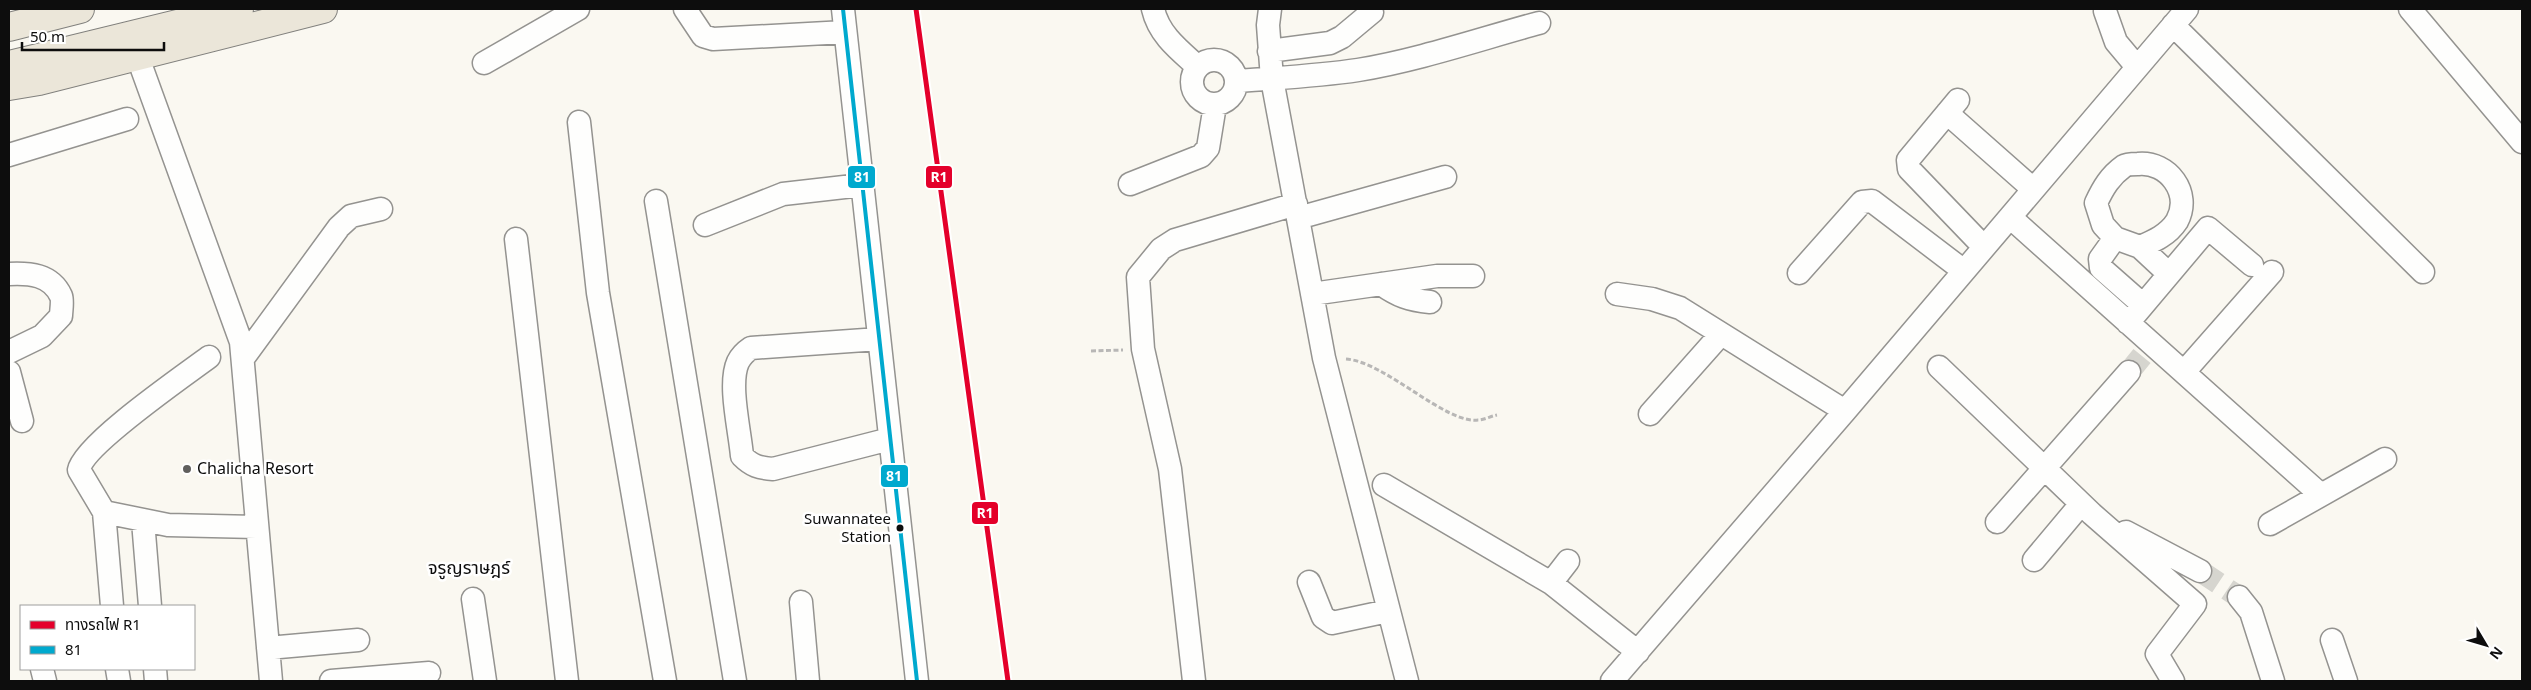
<svg xmlns="http://www.w3.org/2000/svg" width="2531" height="690" font-family="Georgia,'Noto Sans Thai',serif">
  <style>
    .lines { fill: none; stroke-linecap: round; stroke-linejoin: round }
    .minor-tunnel { stroke: #d6d5cf; stroke-width: 22; stroke-dasharray: 22 11; stroke-linecap: butt }
    .minor-casing { stroke: #949390; stroke-width: 25 }
    .major-casing { stroke: #81807d; stroke-width: 30 }
    .path { stroke: #b8b7b6; stroke-width: 3; stroke-dasharray: 5 2.5; stroke-linecap: butt }
    .minor { stroke: #fefefd; stroke-width: 22 }
    .major { stroke: #ebe6d9; stroke-width: 28 }
    .bus-1-casing { stroke: #fff; stroke-width: 8 }
    .bus-1 { stroke: #00a9ce; stroke-width: 4 }
    .rail-1-casing { stroke: #fff; stroke-width: 9 }
    .rail-1 { stroke: #e4002b; stroke-width: 5 }
    .poi-dot { fill: #605f5d; stroke: #fff; stroke-width: 2 }
    .bus-dot { fill: #0d0d0d; stroke: #fff; stroke-width: 2 }
    .labels { text-anchor: middle; dominant-baseline: central; stroke-width: 5; stroke-linejoin: round; paint-order: stroke }
    .bus-label { font-size: 15px; fill: #0d0d0d; stroke: #fff; text-anchor: end }
    .poi-label { font-size: 16px; fill: #0d0d0d; stroke: #fff; text-anchor: start }
    .neighbourhood-label { font-size: 18px; fill: #0d0d0d; stroke: #fff }
    .line-badge { stroke: #fff; stroke-width: 2 }
    .badge-label { font-size: 14px; text-anchor: middle; font-weight: bold; fill: #fff }
  </style>
  <rect width="100%" height="100%" fill="#faf8f1"/>
  <g class="lines">
    <!-- minor-tunnel -->
    <path class="minor-tunnel" d="M2129 372 2142 356
      M2200 571 2239 597"/>
    <!-- minor casing -->
    <g class="minor-casing">
      <path id="minor" d="M685 9 703 36 713 39 845 32
        M843 9 917 681
        M1153 9C1159 35 1179 50 1198 67
        M1270 9 1268 25 1272 79 1324 358 1407 681
        M2410 9 2522 142
        M2105 11 2116 42 2137 67
        M2173 25 2423 272
        M1269 51 1330 43 1342 37 1372 12
        M137 55 241 342 271 681
        M1192 82a22 22 0 1 1 44 0a22 22 0 1 1-44 0Z
        M484 63 578 9
        M1237 81C1277 78 1318 76 1358 70 1419 60 1480 39 1539 23
        M1958 100 1908 160 1909 169 1984 247
        M1947 113 2033 189
        M579 122 598 293 665 681
        M9 155 127 119
        M1130 184 1201 156 1208 148 1215 105
        M656 201 735 681
        M2010 217 2321 495
        M1298 218 1445 177
        M705 225 783 194 862 185
        M2115 238 2100 259 2101 268 2143 305
        M516 239 567 681
        M2140 247C2154 241 2168 235 2177 221 2192 193 2168 161 2138 164 2134 164 2127 164 2124 166 2110 176 2103 188 2096 203L2103 225 2115 238 2140 247 2169 274
        M1799 273 1862 202 1872 201 1964 271
        M9 274C29 273 51 274 61 296 63 301 61 311 61 316L42 336 9 352
        M1381 284C1398 296 1409 300 1430 302
        M1312 294 1437 276H1473
        M1617 294 1652 299 1680 308 1845 411
        M2128 323 2208 228 2252 265
        M879 339 751 348C745 352 741 356 738 362 728 384 740 431 742 456 752 466 759 468 773 469L890 439
        M244 357 339 227 351 216 381 209
        M1939 367 2092 514 2195 604 2157 654 2173 681
        M9 372 22 421
        M2184 372 2272 272
        M1650 414 1721 334
        M1384 485 1551 583 1638 652
        M104 512 168 525 256 527
        M143 521 150 606
        M1997 522 2129 372
        M2270 524 2385 459
        M2126 532 2200 571
        M2034 560 2081 504
        M1309 582 1323 617 1332 623 1388 611
        M1551 583 1568 561
        M2239 597 2251 612 2273 681
        M473 599 485 681
        M801 602 808 681
        M112 606 104 512 79 470C83 445 185 375 209 357
        M2332 640 2346 681
        M268 648 358 640
        M42 669 45 681
        M117 669 119 681
        M155 669 156 681
        M331 681 429 673
        M1194 681 1170 469 1143 349 1138 277 1161 249 1175 240 1296 204
        M1612 681 1845 411 2187 9"/>
    </g>
    <!-- major casing -->
    <g class="major-casing">
      <path id="major" d="M9 27 80 9
        M9 65 239 9
        M9 86 39 81 323 9"/>
    </g>
    <!-- path -->
    <path class="path" d="M1091 351 1123 350
      M1346 359C1386 362 1445 424 1478 420 1484 420 1491 416 1497 415"/>
    <!-- minor -->
    <use href="#minor" class="minor"/>
    <!-- major -->
    <use href="#major" class="major"/>
    <!-- bus-1 casing -->
    <g class="bus-1-casing">
      <path id="bus-1" d="M843 9 917 681"/>
    </g>
    <!-- bus-1 -->
    <use href="#bus-1" class="bus-1"/>
    <!-- rail-1 casing -->
    <g class="rail-1-casing">
      <path id="rail-1" d="M916 9 1008 681"/>
    </g>
    <!-- rail-1 -->
    <use href="#rail-1" class="rail-1"/>
  </g>
  <!-- markers -->
  <circle class="poi-dot" cx="187" cy="469" r="5"/>
  <circle class="bus-dot" cx="900" cy="528" r="4.5"/>
  <g class="labels">
    <!-- bus labels -->
    <g class="bus-label">
      <text x="891" y="519">Suwannatee<tspan x="891" dy="18">Station</tspan></text>
    </g>
    <!-- poi labels -->
    <g class="poi-label">
      <text x="197" y="469">Chalicha Resort</text>
    </g>
    <!-- neighbourhood labels -->
    <g class="neighbourhood-label">
      <text x="469" y="568">จรูญราษฎร์</text>
    </g>
  </g>
  <g class="line-badge">
    <rect x="847" y="165" width="29" height="24" rx="5" fill="#00a9ce"/>
    <rect x="925" y="165" width="28" height="24" rx="5" fill="#e4002b"/>
    <rect x="880" y="464" width="29" height="24" rx="5" fill="#00a9ce"/>
    <rect x="971" y="501" width="28" height="24" rx="5" fill="#e4002b"/>
  </g>
  <g class="badge-label">
    <text x="862" y="182">81</text>
    <text x="939" y="182">R1</text>
    <text x="894" y="481">81</text>
    <text x="985" y="518">R1</text>
  </g>
  <!-- border -->
  <rect width="2531" height="690" fill="none" stroke="#0d0d0d" stroke-width="20"/>
  <!-- legend -->
  <rect x="20" y="605" width="175" height="65" fill="#ffffff" stroke="#9e9e9e"/>
  <rect x="30" y="621" width="25" height="8" fill="#e4002b" stroke="#9e9e9e"/>
  <text x="65" y="630" font-size="15" fill="#0d0d0d">ทางรถไฟ R1</text>
  <rect x="30" y="646" width="25" height="8" fill="#00a9ce" stroke="#9e9e9e"/>
  <text x="65" y="655" font-size="15" fill="#0d0d0d">81</text>
  <!-- north arrow -->
  <g transform="translate(2486 645) rotate(128)" stroke="#ffffff" stroke-width="4" paint-order="stroke">
  <path d="M0-4L9 19L0 12L-9 19Z" fill="#0d0d0d"/>
  <text y="-8" font-size="14" font-weight="bold" text-anchor="middle" fill="#0d0d0d">N</text>
  </g>
  <!-- scale -->
  <path d="M22 42v8h142v-8" fill="none" stroke="#0d0d0d" stroke-width="2.5"/>
  <text x="30" y="42" font-size="15" fill="#0d0d0d" stroke="#ffffff" stroke-width="4" paint-order="stroke">50 m</text>
</svg>
